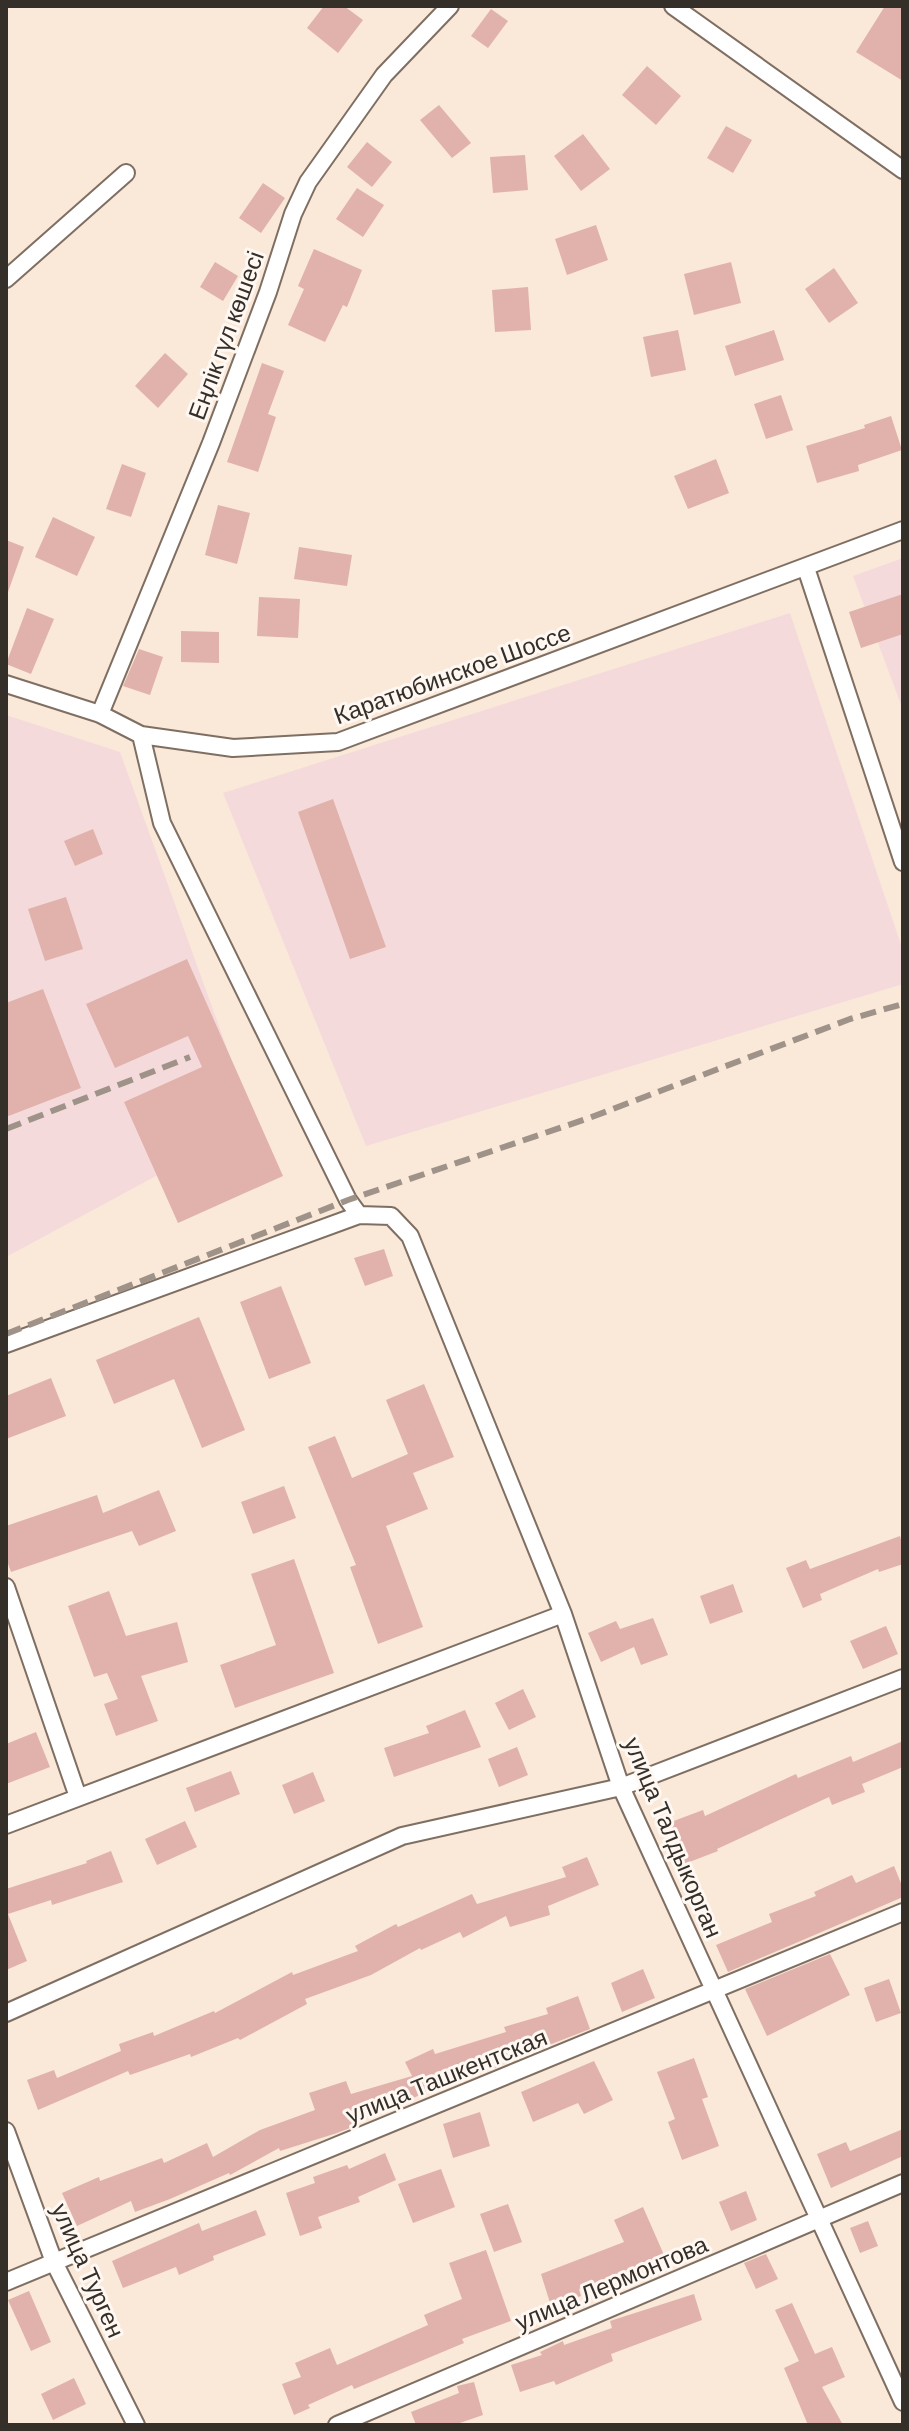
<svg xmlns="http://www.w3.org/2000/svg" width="909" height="2431" font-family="Barlow,sans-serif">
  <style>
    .industrial { fill: #f5dadc }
    .building { fill: #e0b2ab }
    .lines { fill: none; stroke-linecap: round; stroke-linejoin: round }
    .street-casing { stroke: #7f6f62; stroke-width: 20 }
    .street { stroke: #fff; stroke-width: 16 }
    .rail { stroke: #9f9288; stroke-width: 6; stroke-dasharray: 16 8; stroke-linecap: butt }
    .labels { text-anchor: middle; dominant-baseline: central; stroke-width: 6; stroke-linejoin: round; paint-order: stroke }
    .street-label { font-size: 24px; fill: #352f29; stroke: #fff8f2 }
  </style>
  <rect width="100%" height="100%" fill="#fae8d9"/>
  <!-- industrial -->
  <path class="industrial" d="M903 558V710L853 576Z
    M790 613 903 951V984L366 1146 223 793Z
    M6 715 120 752 254 1123 6 1257Z"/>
  <!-- building -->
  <path class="building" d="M324 6H344L363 20 338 53 307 28Z
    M885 6H903V81L856 52Z
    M491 9 508 21 488 48 471 36Z
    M647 66 681 96 656 125 622 95Z
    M439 105 471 143 452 158 420 120Z
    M726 126 752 140 733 173 707 158Z
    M583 134 610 169 581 191 554 156Z
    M367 142 392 162 372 187 347 167Z
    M525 155 528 190 493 193 490 157Z
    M263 183 285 198 261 233 239 218Z
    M357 188 384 205 363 237 336 219Z
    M596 225 608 260 567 275 555 239Z
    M314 249 362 270 347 307 343 305 325 342 288 325 304 289 298 286Z
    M215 262 238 276 223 301 200 287Z
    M731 262 741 303 694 315 684 274Z
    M834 268 858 303 829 323 805 289Z
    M528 287 531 330 495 332 492 290Z
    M678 330 686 370 651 377 643 337Z
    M774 330 784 360 735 376 725 346Z
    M165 353 188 374 158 408 135 386Z
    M262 363 284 371 268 414 276 417 258 472 227 462Z
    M781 395 793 430 766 439 754 404Z
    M891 416 902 450 858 465 859 471 817 483 806 446 865 428 864 425Z
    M716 459 729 493 688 509 674 476Z
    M122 464 146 473 131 517 106 509Z
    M218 505 250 513 237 564 205 555Z
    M53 517 95 537 77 576 35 557Z
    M6 540 24 547 8 592H6Z
    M299 547 352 555 347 586 294 579Z
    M903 594V634L861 648 849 612Z
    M259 597 300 599 298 638 257 636Z
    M27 608 54 619 31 674 6 664Z
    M181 631 219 632V663L181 662Z
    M139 649 163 657 150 695 123 686Z
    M333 799 386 947 350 959 298 812Z
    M93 829 103 854 75 866 64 841Z
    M66 897 83 949 45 961 28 909Z
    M187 959 283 1176 178 1223 124 1102 202 1067 188 1036 115 1068 86 1004Z
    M43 989 81 1088 6 1117V1003Z
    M384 1249 393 1276 365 1286 354 1258Z
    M281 1286 311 1363 269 1379 240 1302Z
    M199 1317 245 1430 202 1448 174 1379 114 1404 96 1360Z
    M51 1378 66 1416 6 1439V1396Z
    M424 1384 454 1457 413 1473 428 1509 386 1526 423 1627 378 1644 350 1567 356 1565 308 1447 335 1436 352 1478 408 1454 386 1400Z
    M284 1486 296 1518 253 1534 241 1502Z
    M159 1490 176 1531 139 1546 132 1531 11 1572 6 1558V1526L97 1495 103 1513Z
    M900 1536 903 1547V1564L879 1572 878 1569 820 1594 822 1600 803 1608 786 1568 806 1560 810 1569Z
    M294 1559 334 1673 235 1708 220 1665 276 1645 251 1574Z
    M733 1584 743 1612 710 1624 700 1596Z
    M109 1591 126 1636 177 1622 188 1662 141 1676 158 1721 116 1736 104 1704 118 1699 107 1673 94 1677 68 1606Z
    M653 1618 668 1655 641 1665 634 1647 601 1662 588 1633 616 1621 620 1629Z
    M886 1626 898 1654 863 1669 850 1641Z
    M523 1689 536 1717 509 1730 495 1703Z
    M465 1710 481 1747 394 1777 384 1748 429 1733 426 1726Z
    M36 1732 50 1767 6 1784V1744Z
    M903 1741V1767L862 1784 865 1792 832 1805 829 1797 717 1849 718 1851 679 1866 663 1825 703 1810 705 1816 796 1774 798 1778 851 1756 853 1762Z
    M517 1747 528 1775 499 1787 488 1759Z
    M231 1771 240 1794 195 1812 186 1788Z
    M313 1772 325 1801 294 1814 282 1785Z
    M185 1821 197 1847 157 1865 145 1839Z
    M111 1851 123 1882 52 1905 51 1900 8 1914 27 1961 6 1970V1889L87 1863 86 1861Z
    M587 1857 599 1885 548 1906 550 1915 510 1927 506 1916 463 1938 460 1932 421 1950 420 1948 371 1975 305 1999 307 2004 240 2040 238 2038 191 2057 190 2054 130 2075 128 2071 38 2110 27 2080 54 2070 57 2078 121 2051 119 2044 153 2032 154 2036 214 2011 215 2013 292 1972 293 1975 358 1951 355 1946 396 1924 398 1927 472 1894 477 1904 566 1877 562 1867Z
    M894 1866 903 1888V1897L728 1972 716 1945 772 1922 769 1914 816 1896 814 1892 852 1875 856 1883Z
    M830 1954 850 1995 767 2036 745 1989Z
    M643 1969 655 1998 622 2012 611 1983Z
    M889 1979 901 2013 876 2022 864 1988Z
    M578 1996 590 2029 549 2045 496 2061 498 2067 467 2076 466 2073 405 2102V2105L358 2118 360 2124 337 2133 280 2151 279 2148 230 2175 229 2173 170 2199 135 2212 131 2201 77 2226 62 2193 99 2177 100 2181 162 2158 164 2163 207 2143 213 2157 260 2130 315 2110 309 2093 346 2081 351 2094 412 2076 405 2062 433 2049 435 2054 506 2032 504 2027 548 2014 546 2008Z
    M694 2058 708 2097 702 2099 719 2146 682 2160 668 2122 675 2119 657 2072Z
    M594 2061 613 2100 584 2114 578 2103 533 2122 521 2092Z
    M480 2112 490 2146 453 2158 443 2124Z
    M903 2129V2156L831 2188 817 2154 846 2142 850 2151Z
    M385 2153 396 2180 358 2197 360 2202 318 2217 322 2228 300 2236 286 2193 315 2183 313 2177 347 2165 349 2169Z
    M441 2169 455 2207 413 2223 398 2184Z
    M746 2191 757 2220 731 2231 719 2202Z
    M508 2204 522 2242 494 2252 480 2214Z
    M643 2207 664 2255 579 2289 581 2296 551 2306 541 2274 624 2242 614 2220Z
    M256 2210 266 2235 213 2256 214 2260 179 2275 176 2267 123 2288 112 2261 199 2223 202 2231Z
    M868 2221 878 2246 860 2253 850 2228Z
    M486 2250 511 2321 462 2339 464 2343 354 2389 352 2385 308 2405 310 2408 294 2415 282 2384 301 2377 295 2363 330 2348 337 2365 428 2325 424 2315 462 2299 449 2263Z
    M766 2254 778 2279 756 2289 744 2263Z
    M29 2291 51 2342 31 2351 8 2300Z
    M694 2294 702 2320 611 2354 613 2361 556 2385 554 2381 520 2392 511 2365 542 2355 540 2352 563 2341 564 2345 612 2328 610 2321Z
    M792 2303 815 2354 832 2347 845 2377 822 2387 843 2425H808L784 2368 799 2361 775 2310Z
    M74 2378 86 2404 53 2420 41 2394Z
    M474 2382 483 2415 454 2425H416L411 2412 459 2393 457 2386Z"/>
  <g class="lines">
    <!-- street casing -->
    <g class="street-casing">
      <path id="street" d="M673 6 903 170
        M6 279 126 173
        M806 568 903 862
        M6 684 100 714 141 735 233 748 338 742 903 530
        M100 714 211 443 268 292 293 214 308 182 384 75 450 6
        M141 735 162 823 348 1200 359 1215
        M6 1344 359 1215 391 1216 410 1236 563 1614 621 1787 903 2402
        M6 1587 78 1797
        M6 1825 563 1614
        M6 2013 402 1836 621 1787 903 1678
        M6 2131 54 2262 136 2425
        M6 2282 903 1912
        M337 2425 903 2183"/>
    </g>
    <!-- street -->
    <use href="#street" class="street"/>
    <!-- rail -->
    <path class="rail" d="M6 1129 190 1057
      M6 1334 348 1200 589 1118 850 1019 903 1004"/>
  </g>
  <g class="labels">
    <!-- street labels -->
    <g class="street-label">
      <text transform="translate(225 335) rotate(-70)">Еңлік гүл көшесі</text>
      <text transform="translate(452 673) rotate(-20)">Каратюбинское Шоссе</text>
      <text transform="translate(674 1837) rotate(67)">улица Талдыкорган</text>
      <text transform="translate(446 2075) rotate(-22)">улица Ташкентская</text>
      <text transform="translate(89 2270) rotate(66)">улица Турген</text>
      <text transform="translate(611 2282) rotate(-23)">улица Лермонтова</text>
    </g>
  </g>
  <!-- border -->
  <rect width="909" height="2431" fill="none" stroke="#352f29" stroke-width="16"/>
</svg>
